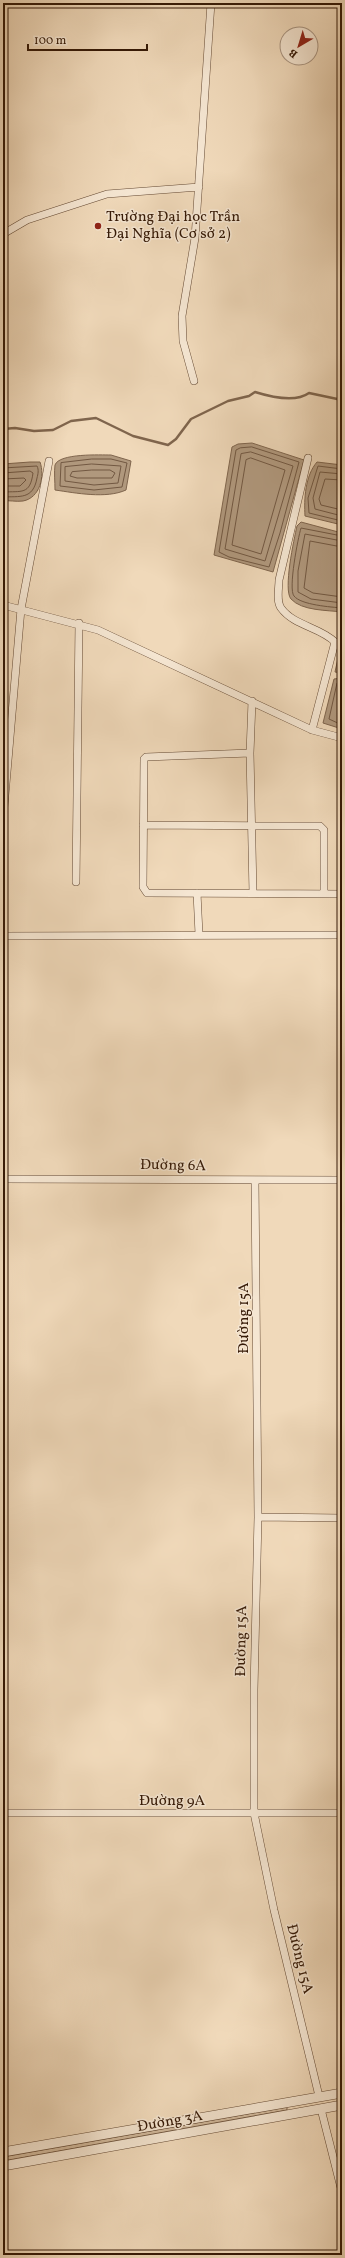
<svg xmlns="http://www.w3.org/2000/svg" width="345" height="2258" font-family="Vollkorn,serif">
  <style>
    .green { fill: #d0b89b; stroke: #826850 }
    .water { fill: #b0987d; stroke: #7f654d }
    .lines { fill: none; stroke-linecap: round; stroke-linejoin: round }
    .shore { stroke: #725842; stroke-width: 1 }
    .stream { stroke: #7f654d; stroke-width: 2.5 }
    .minor-casing { stroke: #644933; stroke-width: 8 }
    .tertiary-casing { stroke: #644933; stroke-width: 10 }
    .minor { stroke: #f5e6d2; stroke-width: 7 }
    .tertiary { stroke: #f5e6d2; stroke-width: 9 }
    .poi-dot { fill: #8f2418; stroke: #f5e6d2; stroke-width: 1.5 }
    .labels { text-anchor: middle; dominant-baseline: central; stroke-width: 3; stroke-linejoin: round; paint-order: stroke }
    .poi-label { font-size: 15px; fill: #351906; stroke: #f5e6d2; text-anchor: start }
    .street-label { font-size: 15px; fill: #351906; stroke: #f5e6d2 }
  </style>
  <rect width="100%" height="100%" fill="#f0d9ba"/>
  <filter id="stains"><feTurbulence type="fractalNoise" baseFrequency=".005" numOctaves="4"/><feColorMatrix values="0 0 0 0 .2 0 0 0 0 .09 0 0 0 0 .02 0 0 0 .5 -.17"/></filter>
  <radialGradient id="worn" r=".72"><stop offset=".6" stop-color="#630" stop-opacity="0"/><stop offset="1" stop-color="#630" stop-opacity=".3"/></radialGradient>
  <!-- green -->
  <path class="green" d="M287 2107V2110L3 2161V2157Z"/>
  <!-- water -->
  <path class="water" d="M252 443 304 460 273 572 214 555 232 447 238 444Z
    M111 455 131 461 126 490C106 499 76 493 55 490 55 482 54 472 55 465 59 453 101 455 111 455Z
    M30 462H40C45 476 40 498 23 501 16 502 9 500 3 501V464Z
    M317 462 342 465V525L305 516C304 499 305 476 317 462Z
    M301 522 342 533V612C327 610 302 611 291 599 283 590 294 539 297 526Z
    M342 640V673L335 672Z
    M342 678V729L323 723 334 679Z"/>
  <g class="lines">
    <!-- shore -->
    <path class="shore" d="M252 447 299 462 280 533 269 567 229 557 219 552 236 450 240 448Z
      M251 452 293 466 265 561 225 549 241 454Z
      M251 458 285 470 261 554 232 545 246 460Z
      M92 459H111L127 463 122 487 94 490 60 486 61 463Z
      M92 464 121 466 118 483 94 485 65 481V467Z
      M3 468 37 466C39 470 38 474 37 478 33 500 20 496 3 497
      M342 469 318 466 308 498 309 513 342 521
      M92 470H110L115 473 112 478H77L70 476 72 472Z
      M3 473 30 471 33 473C30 495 22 491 3 492
      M342 474 320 472 313 498 315 509 342 516
      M3 479 24 478 26 480 20 486H3
      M342 480 325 479 319 499 321 505 342 510
      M342 536 301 528C298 538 288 589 294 596 301 605 331 607 342 608
      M342 541 305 534 298 571V592L311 599 342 603
      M342 547 310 541 304 588 313 593 342 597
      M342 682 337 683 329 719 342 725"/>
    <!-- stream -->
    <path class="stream" d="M3 429 15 428 34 431 53 430 71 421 96 418 133 436 168 445 176 439 191 419 228 401 249 396 255 392C271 397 295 403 309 393L342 400"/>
    <!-- minor casing -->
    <g class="minor-casing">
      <path id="minor" d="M3 234 27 220 107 194 199 187
        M194 381 183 341 182 316 195 238 211 3
        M308 458 279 580C279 588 276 601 281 608 294 626 320 627 335 642L312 730
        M3 605 98 630 312 730 342 738
        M252 701 250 753 253 893
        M250 753 146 757 144 759 143 887 147 893 342 894
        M4 807 21 609 49 461
        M143 825 320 826 324 830V894
        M76 882 79 623
        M197 893 199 934
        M3 936 342 935
        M3 1179 342 1180
        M255 1180 258 1517 254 1690V1813L274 1910 319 2096
        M258 1517 342 1518
        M3 1813H342
        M321 2109 342 2192"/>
    </g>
    <!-- tertiary casing -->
    <g class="tertiary-casing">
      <path id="tertiary" d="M3 2152 342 2093
        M3 2166 342 2105"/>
    </g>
    <!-- minor -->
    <use href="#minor" class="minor"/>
    <!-- tertiary -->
    <use href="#tertiary" class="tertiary"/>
  </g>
  <!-- markers -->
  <circle class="poi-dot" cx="98" cy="226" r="4"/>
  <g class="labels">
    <!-- poi labels -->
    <g class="poi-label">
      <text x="106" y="217">Trường Đại học Trần<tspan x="106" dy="17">Đại Nghĩa (Cơ sở 2)</tspan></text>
    </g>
    <!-- street labels -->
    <g class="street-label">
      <text transform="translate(173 1166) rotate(1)">Đường 6A</text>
      <text transform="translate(244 1318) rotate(-90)">Đường 15A</text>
      <text transform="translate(242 1641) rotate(-89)">Đường 15A</text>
      <text x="172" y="1801">Đường 9A</text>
      <text transform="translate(299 1959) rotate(76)">Đường 15A</text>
      <text transform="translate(170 2122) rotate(-10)">Đường 3A</text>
    </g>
  </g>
  <!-- margin -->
  <rect width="345" height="2258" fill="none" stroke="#f0d9ba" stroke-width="16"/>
  <rect x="4" y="4" width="337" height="2250" fill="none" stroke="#351906" stroke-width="2"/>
  <rect x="8" y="8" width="329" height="2242" fill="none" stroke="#351906"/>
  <!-- north arrow -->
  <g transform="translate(299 46) rotate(218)"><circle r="19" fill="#f5e6d2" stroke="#a89480"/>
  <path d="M0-3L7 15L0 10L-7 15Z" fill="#8f2418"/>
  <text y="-6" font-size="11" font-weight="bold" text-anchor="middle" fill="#351906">B</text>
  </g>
  <!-- scale -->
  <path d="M28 44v6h119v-6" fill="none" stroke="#351906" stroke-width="2"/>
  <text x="34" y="44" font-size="12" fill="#351906" stroke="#f5e6d2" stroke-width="3" paint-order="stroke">100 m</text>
  <rect width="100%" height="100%" filter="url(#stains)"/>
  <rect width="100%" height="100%" fill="url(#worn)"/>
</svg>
